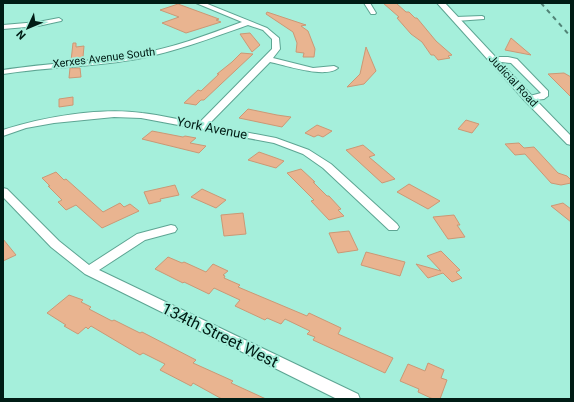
<svg xmlns="http://www.w3.org/2000/svg" width="574" height="402" font-family="Roboto,sans-serif">
  <style>
    .building { fill: #e9b490; stroke: #cb9875 }
    .lines { fill: none; stroke-linecap: round; stroke-linejoin: round }
    .minor-casing { stroke: #5da593; stroke-width: 2 }
    .tertiary-casing { stroke: #5da593; stroke-width: 2 }
    .minor { fill: #fff; fill-rule: evenodd }
    .tertiary { fill: #fff; fill-rule: evenodd }
    .rail { stroke: #518376; stroke-width: 2; stroke-dasharray: 4.5 4.5; stroke-linecap: butt }
    .labels { text-anchor: middle; dominant-baseline: central; stroke-width: 4; stroke-linejoin: round; paint-order: stroke }
    .far-street-label { font-size: 11px; fill: #001c15; stroke: #a5efdb }
    .street-label { font-size: 13px; fill: #001c15; stroke: #a5efdb }
    .near-street-label { font-size: 16px; fill: #001c15; stroke: #a5efdb }
  </style>
  <rect width="100%" height="100%" fill="#a5efdb"/>
  <!-- building -->
  <path class="building" d="M383 3H396L406 12H409L415 18H417L436 41 452 55 448 56 450 58 438 60 434 55H431L422 42 411 34 397 18 399 17Z
    M178 4 219 19 216 20 221 22 186 33 162 23 179 17 160 10Z
    M267 12 306 25 301 26 308 31 315 49 314 57H303L304 53 296 52 297 43 293 32 266 14Z
    M250 33 260 45 252 52 240 34Z
    M511 38 531 55 505 50Z
    M73 43H76V47L84 46 83 57 78 58 79 60 71 61Z
    M366 47 376 71 364 84 347 87 360 74Z
    M241 53 253 54 204 100H201L196 105 184 103 198 90 201 91 219 74H217L232 62Z
    M70 68H80L81 77 69 78Z
    M564 73 571 77V97L548 74Z
    M73 97V105L59 107V99Z
    M248 109 277 115 291 117 282 127 239 118Z
    M466 120 479 124 472 133 458 129Z
    M317 125 332 131 323 137 318 135 314 137 305 133Z
    M152 131 183 137 185 136 196 138 190 143 206 146 199 153 142 139Z
    M519 143 524 148 534 147 558 173 567 176 571 180V183L561 185 551 183 525 154 515 155 505 144Z
    M363 145 375 155 369 157 395 179 382 183 346 150Z
    M259 152 276 158 284 161 276 168 248 160Z
    M301 169 315 182H313L327 196H329L341 209 338 210 344 216 329 220 311 201 314 200 287 173Z
    M56 172 64 180 66 179 103 212 120 203 124 207 130 204 139 211 102 228 76 205 66 210 58 202 62 200 48 186H50L42 178Z
    M409 184 440 201 428 209 397 192Z
    M175 185 179 195 160 199 161 201 149 204 144 192Z
    M202 189 226 200 216 208 191 197Z
    M563 203 571 209V222L551 206Z
    M243 213 246 234 224 236 221 215Z
    M454 215 460 225H457L465 237 448 239 433 217Z
    M349 231 358 250 338 253 329 233Z
    M3 239 16 255 3 261Z
    M441 251 460 270 456 272 462 278 452 282 443 273 428 278 416 264 441 271 427 256Z
    M366 252 405 262 400 276 361 265Z
    M168 257 182 263 184 262 206 272 213 264 228 271 223 275 225 276 224 278 240 285 238 287 307 316 309 313 341 328 338 334 393 358 385 373 313 340 315 337 307 334 310 331 285 319 281 324 267 318 265 320 235 306 240 300 214 288 209 294 184 282 183 283 155 269Z
    M69 295 83 300 81 302 91 307 89 309 112 321 114 320 140 333 142 332 196 360 193 363 233 381 231 383 266 399H222L193 383 191 386 160 370 165 364 143 353 140 355 91 326 88 329 86 327 78 334 64 326 66 325 47 313Z
    M428 363 444 370 441 378 447 380 440 399H433L418 392 419 389 400 381 408 364 425 371Z"/>
  <g class="lines">
    <!-- minor casing -->
    <g class="minor-casing">
      <path id="minor" d="M196 3H205L267 28 279 38 280 49 273 58 313 68 334 66 338 68C325 79 285 65 270 62L208 125 276 138 309 150 331 164 397 224 399 227 397 230H389L323 168 303 154 274 143 141 118 114 117 54 123 26 128 3 136V130C42 117 101 107 142 113 161 115 180 120 199 123L272 49V39L263 30 248 25C211 38 175 52 137 59 93 67 47 67 3 74V70C47 63 93 62 137 54 173 48 207 35 242 22Z
        M364 3H370L376 13 375 14H371Z
        M482 16 484 17V19L456 21 453 19 456 17Z
        M59 18 62 20 61 21 38 26 3 29V25L38 22Z
        M490 57H508L517 59 548 91V96L544 99 526 101 525 99 526 97 541 93 511 63 493 61H490Z
        M3 188 7 189 59 241 89 265 137 234 171 225 175 226 177 229 175 232 145 240 99 270 358 394 360 399H337L85 274 51 247 3 197Z"/>
    </g>
    <!-- tertiary casing -->
    <g class="tertiary-casing">
      <path id="tertiary" d="M437 3H445L533 97 571 136V145L567 144 525 101Z"/>
    </g>
    <!-- minor -->
    <use href="#minor" class="minor"/>
    <!-- tertiary -->
    <use href="#tertiary" class="tertiary"/>
    <!-- rail -->
    <path class="rail" d="M541 3 571 37"/>
  </g>
  <g class="labels">
    <!-- far-street labels -->
    <g class="far-street-label">
      <text transform="translate(104 58) rotate(-7)">Xerxes Avenue South</text>
      <text transform="translate(513 81) rotate(47)">Judicial Road</text>
    </g>
    <!-- street labels -->
    <g class="street-label">
      <text transform="translate(212 128) rotate(11)">York Avenue</text>
    </g>
    <!-- near-street labels -->
    <g class="near-street-label">
      <text transform="translate(220 335) rotate(26)">134th Street West</text>
    </g>
  </g>
  <!-- border -->
  <rect width="574" height="402" fill="none" stroke="#001c15" stroke-width="8"/>
  <!-- north arrow -->
  <g transform="translate(28 28) rotate(226)" stroke="#a5efdb" stroke-width="3" paint-order="stroke">
  <path d="M0-3L7 15L0 10L-7 15Z" fill="#001c15"/>
  <text y="-6" font-size="11" font-weight="bold" text-anchor="middle" fill="#001c15">N</text>
  </g>
</svg>
